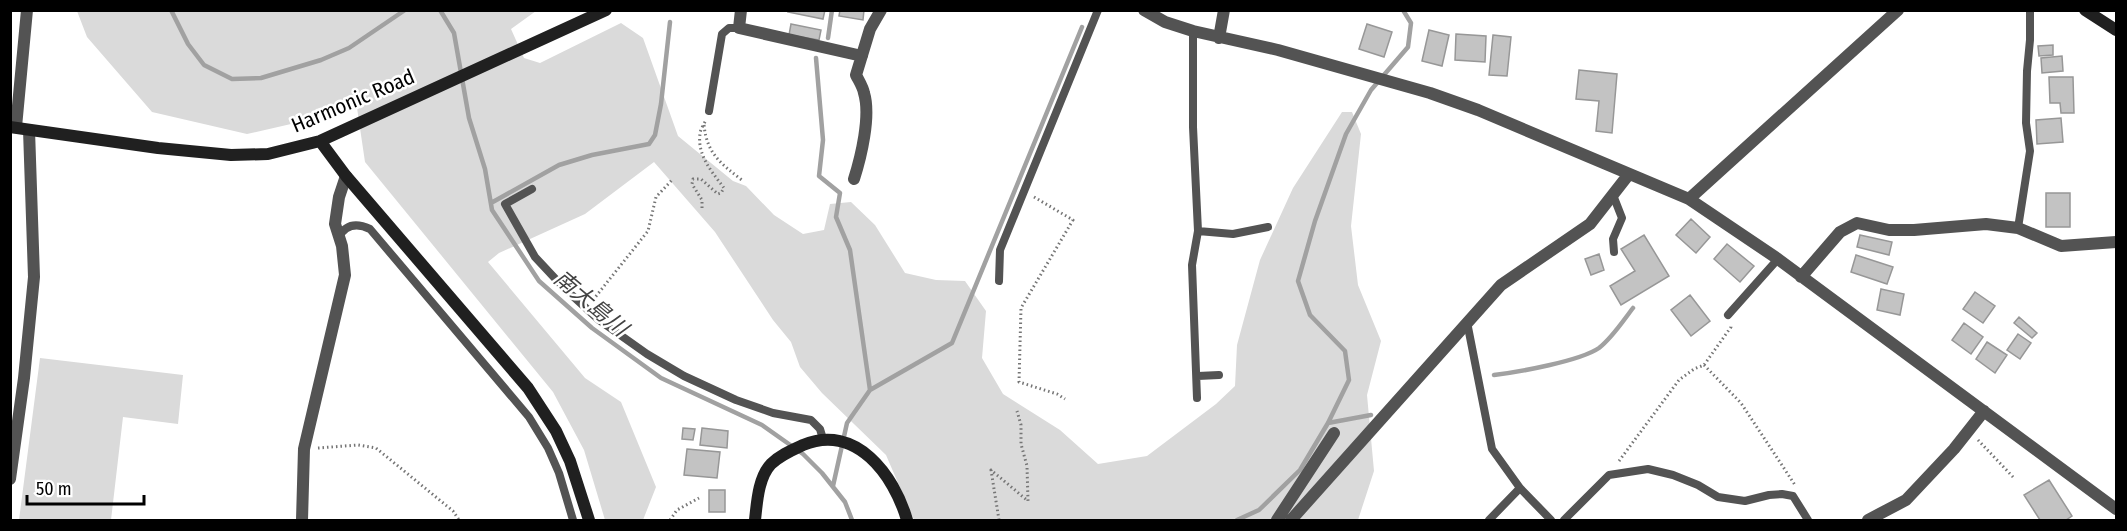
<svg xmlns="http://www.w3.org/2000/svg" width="2127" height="531" font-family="'Fira Sans Condensed','Noto Sans JP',sans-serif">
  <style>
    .green { fill: #dadada }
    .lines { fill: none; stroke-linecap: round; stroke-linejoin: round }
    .stream { stroke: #a1a1a1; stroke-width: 4.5 }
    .building { fill: #c3c3c3; stroke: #979797; stroke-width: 1.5 }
    .path { stroke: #757575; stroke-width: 3; stroke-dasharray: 1.5 3; stroke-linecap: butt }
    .lane { stroke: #535353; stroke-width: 8 }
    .street { stroke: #535353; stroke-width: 12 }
    .secondary { stroke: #202020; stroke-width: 12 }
    .labels { text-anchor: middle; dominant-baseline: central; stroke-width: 5; stroke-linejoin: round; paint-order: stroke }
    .street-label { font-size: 21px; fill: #000; stroke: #fff }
    .water-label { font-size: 22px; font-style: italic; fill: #424242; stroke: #fff }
  </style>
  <rect width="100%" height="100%" fill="#fff"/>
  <!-- green -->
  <path class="green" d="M77 11H536L511 29 524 58 540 63 621 23 643 38 678 136 733 181 746 186 774 215 803 234 824 230 830 204 851 202 875 225 905 273 936 280 965 281 986 311 982 358 1003 394 1060 430 1098 464 1147 456 1216 404 1235 386 1237 345 1260 260 1293 188 1342 112H1352L1361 134 1351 226 1358 285 1381 341 1367 395 1374 471 1358 520H914L886 455 822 393 800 367 791 342 773 320 715 232 654 162 585 214 499 253 488 262 585 378 621 402 656 487 643 520H605L584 450 553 392 365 162 356 101 304 121 247 134 152 112 87 37Z
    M40 358 183 375 178 424 123 417 111 520H19Z"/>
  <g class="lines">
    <!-- stream -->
    <path class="stream" d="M171 10 188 44 204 65 232 79 261 78 321 60 349 48 405 10
      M440 10 454 33 469 118 485 169 492 210 539 281 592 328 661 378 762 425 803 454 822 473 845 502 852 520
      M828 38 832 10
      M816 58 823 140 819 176 840 193 836 217 850 250 870 390
      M491 203 559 165 592 155 649 144 655 135 661 104 670 22
      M1494 375C1519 372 1580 361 1599 348 1612 338 1623 321 1633 308
      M1328 423 1371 415
      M833 486 847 423 870 390 952 343 1082 27
      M1237 520 1259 510 1300 470 1328 423 1349 380 1345 351 1310 315 1298 281 1315 221 1346 134 1371 90 1408 47 1411 23 1403 10"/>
  </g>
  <!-- building -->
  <path class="building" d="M789 10H825L823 19 788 12Z
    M840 10H864L863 20 839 16Z
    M791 24 821 30 819 40 789 35Z
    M1367 24 1392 32 1384 57 1359 49Z
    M1429 30 1449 35 1442 66 1422 61Z
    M1456 34 1486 36 1485 62 1455 60Z
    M1493 35 1511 37 1507 76 1489 75Z
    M2053 45V55L2039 56 2038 46Z
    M2062 56 2063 71 2042 73 2041 58Z
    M1579 70 1617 74 1612 133 1596 131 1599 101 1576 99Z
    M2049 77H2073L2074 113H2061L2060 103H2050Z
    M2061 118 2063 142 2037 144 2036 120Z
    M2046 193H2070V227H2046Z
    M1691 219 1710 237 1696 253 1676 235Z
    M1644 235 1669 276 1621 305 1610 286 1635 271 1621 249Z
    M1860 235 1892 242 1889 255 1857 247Z
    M1727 244 1754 266 1740 282 1714 259Z
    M1599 254 1604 270 1591 275 1585 259Z
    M1856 255 1893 267 1887 284 1851 272Z
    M1881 289 1904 294 1900 315 1877 310Z
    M1975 292 1995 306 1983 323 1963 309Z
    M1690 295 1710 321 1691 336 1671 310Z
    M2019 317 2037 333 2032 338 2014 323Z
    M1964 323 1983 337 1971 354 1952 340Z
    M2018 334 2031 343 2020 359 2007 350Z
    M1987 342 2007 355 1995 373 1976 359Z
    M683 428 695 429 693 440 682 439Z
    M702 428 728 431 727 448 700 445Z
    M687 449 720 452 717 478 684 475Z
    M2049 480 2072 516 2066 520H2040L2024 495Z
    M709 490H725V512H709Z"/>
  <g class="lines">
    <!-- path -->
    <path class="path" d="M704 125C707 155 722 164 743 181
      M1034 197 1073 220 1021 308 1019 382 1057 394 1065 399
      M702 208V200L692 184 693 179H701L718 194 721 193 724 188C712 172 697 155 700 134 700 130 704 124 706 120
      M593 300 648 231 656 197 672 180
      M1704 365 1741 403 1795 485
      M1978 440 2014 478
      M318 448 358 445 376 448 453 511 459 520
      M1619 461 1679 380 1694 369 1704 365 1731 327V325
      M670 520 677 510 699 498
      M999 520 991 470 1028 501 1027 466 1021 444V425L1017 411"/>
    <!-- lane -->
    <path class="lane" d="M1193 31V127L1198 231 1192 265 1197 398
      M709 111 722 34 729 28H739
      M532 189 505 204 535 257 564 288 599 320 647 354 684 376 736 400 773 413 811 420 820 429 823 439
      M1613 195 1622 218 1613 239 1614 252
      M2018 228 2030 151 2026 123 2027 71 2030 40V10
      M1198 231 1233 234 1268 227
      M339 237C346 224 357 223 370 229L529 417 548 448 559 473 573 520
      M999 281 1000 250 1098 10
      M1728 315 1778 259
      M1467 322 1492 449 1520 488 1551 520
      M1198 376 1219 375
      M1489 520 1520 488
      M1564 520 1609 475 1648 469 1673 475 1698 485 1718 497 1745 501 1769 495 1782 494 1793 496 1808 520"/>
    <!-- street -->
    <path class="street" d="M741 10 739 28 862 56
      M1144 10 1165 22 1193 31 1278 50 1430 93 1478 110 1689 199 1778 259 2116 509
      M1219 38 1224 10
      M16 127 27 10
      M854 179C861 157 871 116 864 93 863 87 859 81 856 75L870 29 881 10
      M1689 199 1898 10
      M1801 277 1840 232 1857 223 1889 230H1914L1986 224 2018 228 2061 246 2116 242
      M10 479 24 378 34 277 29 130
      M302 520 304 449 345 275 342 246 335 224 339 197 346 176
      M1277 520 1334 433
      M1291 520 1501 285 1590 224 1629 174
      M1868 520 1906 500 1954 449 1984 411"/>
    <!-- secondary -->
    <path class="secondary" d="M2085 10 2116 30
      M10 127 158 148 231 155 268 154 320 141 606 10
      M320 141 346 176 528 388 556 431 570 461 589 520
      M755 520C757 503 758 478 771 464 780 455 792 450 803 445 856 423 894 475 907 520"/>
  </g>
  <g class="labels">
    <!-- street labels -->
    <g class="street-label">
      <text transform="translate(353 101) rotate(-23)">Harmonic Road</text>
    </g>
    <!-- water labels -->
    <g class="water-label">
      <text transform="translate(591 303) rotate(40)">南大島川</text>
    </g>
  </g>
  <!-- border -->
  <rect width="2127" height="531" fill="none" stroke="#000000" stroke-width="24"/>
  <!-- scale -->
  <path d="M27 495v9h117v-9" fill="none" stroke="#000000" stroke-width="3"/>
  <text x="36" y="495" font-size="18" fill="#000000" stroke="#ffffff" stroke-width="4.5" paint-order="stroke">50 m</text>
</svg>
